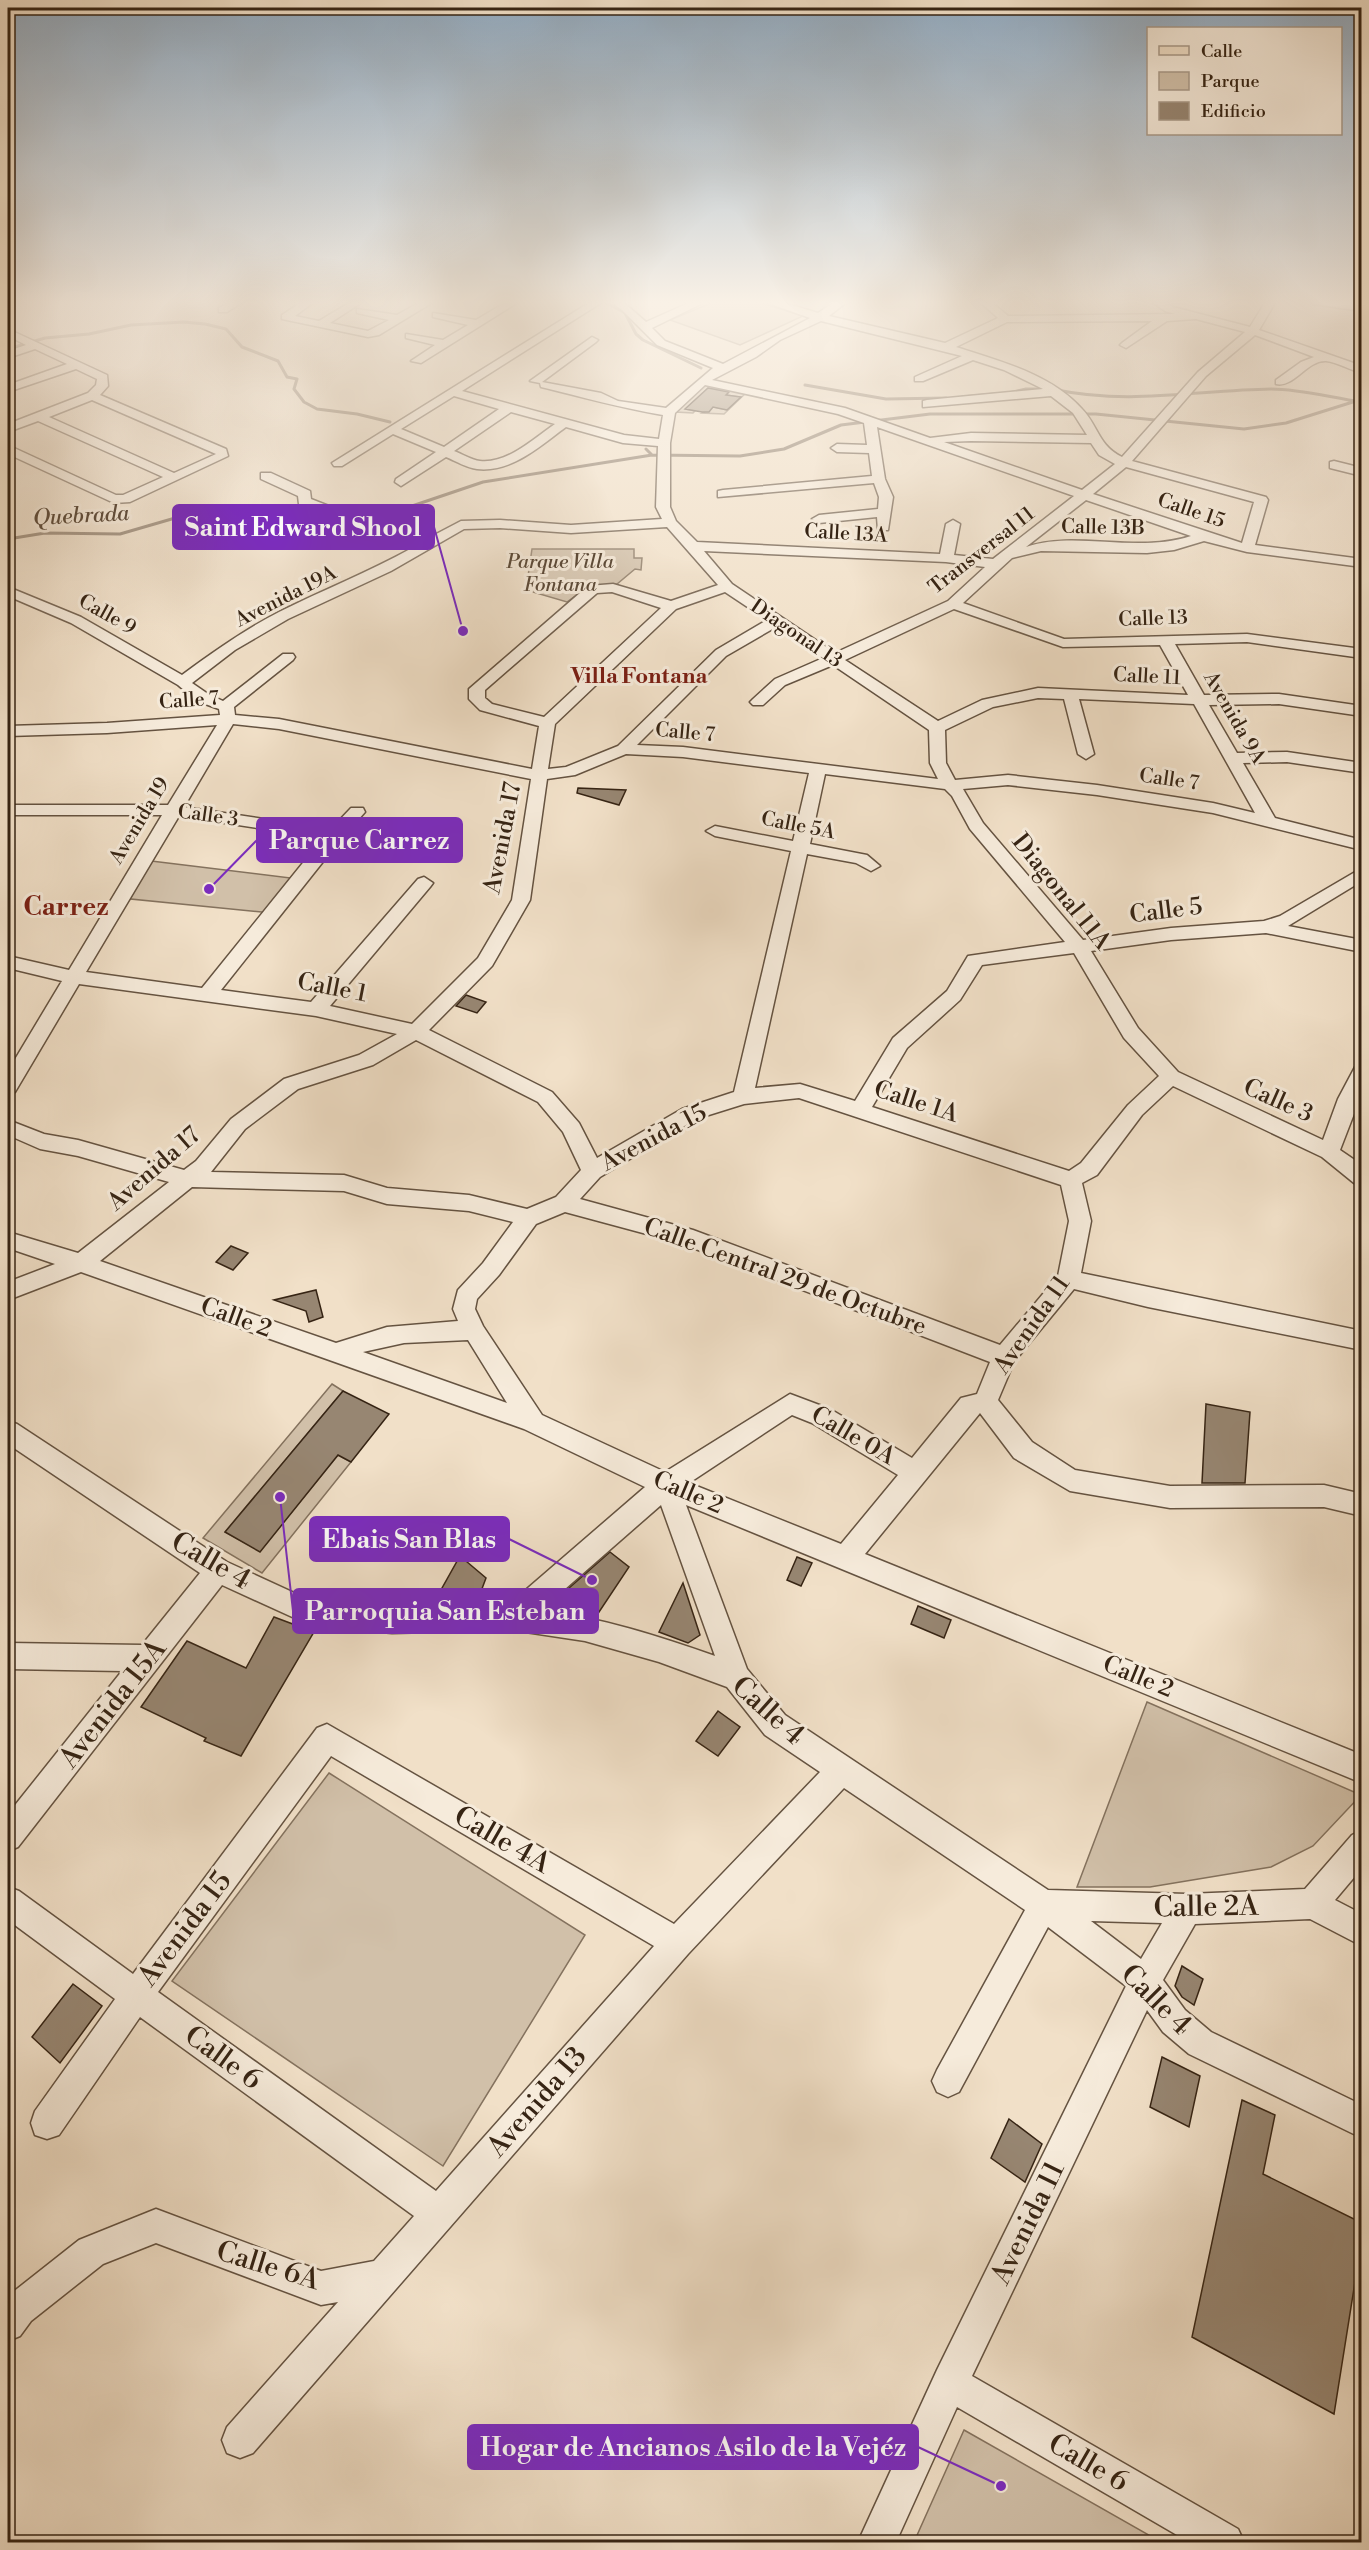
<svg xmlns="http://www.w3.org/2000/svg" width="1369" height="2550" font-family="'Libre Bodoni',serif">
  <style>
    .green { fill: #d1c0a9; stroke: #84725e; stroke-width: 1.5 }
    .lines { fill: none; stroke-linecap: round; stroke-linejoin: round }
    .stream { stroke: #806e5b; stroke-width: 3 }
    .building { fill: #978672; stroke: #362414; stroke-width: 1.5 }
    .minor-casing { stroke: #655341; stroke-width: 3 }
    .major-casing { stroke: #362414; stroke-width: 3 }
    .minor { fill: #f6ebdb; fill-rule: evenodd }
    .major { fill: #f1e0c8; fill-rule: evenodd }
    .labels { text-anchor: middle; dominant-baseline: central; stroke-width: 6; stroke-linejoin: round; paint-order: stroke }
    .far-street-label { font-size: 20px; fill: #362414; stroke: #f6ebdb }
    .far-park-label { font-size: 20px; font-style: italic; fill: #5d4b39; stroke: #f6ebdb }
    .far-water-label { font-size: 22px; font-style: italic; fill: #614f3e; stroke: #f6ebdb }
    .far-neighbourhood-label { font-size: 22px; font-weight: bold; fill: #7a1f14; stroke: #f6ebdb }
    .street-label { font-size: 24px; fill: #362414; stroke: #f6ebdb }
    .neighbourhood-label { font-size: 26px; font-weight: bold; fill: #7a1f14; stroke: #f6ebdb }
    .near-street-label { font-size: 28px; fill: #362414; stroke: #f6ebdb }
    .leader { fill: none; stroke: #7b2cbf; stroke-width: 2 }
    .callout-dot { fill: #7b2cbf; stroke: #f6ebdb; stroke-width: 2 }
    .callout { fill: #7b2cbf; stroke: #7b2cbf; stroke-width: 2 }
    .callout-label { font-size: 26px; text-anchor: middle; font-weight: bold; fill: #fff }
  </style>
  <rect width="100%" height="100%" fill="#f1e0c8"/>
  <filter id="stains"><feTurbulence type="fractalNoise" baseFrequency=".00333" numOctaves="4"/><feColorMatrix values="0 0 0 0 .2 0 0 0 0 .09 0 0 0 0 .02 0 0 0 .5 -.17"/></filter>
  <radialGradient id="worn" r=".72"><stop offset=".6" stop-color="#630" stop-opacity="0"/><stop offset="1" stop-color="#630" stop-opacity=".3"/></radialGradient>
  <!-- green -->
  <path class="green" d="M716 301H755L803 316 740 345 670 320Z
    M704 383 747 392 724 414 702 413 713 407 727 410 740 397 726 395 729 391 708 388 686 409 695 411 693 413 676 412Z
    M532 549H634V558H642L641 570 635 569 617 584 589 586 567 602 526 590Z
    M143 860 299 879 272 913 121 898Z
    M332 1384 343 1391 225 1532 260 1551 338 1455 351 1462 262 1573 203 1538Z
    M1147 1702 1361 1795 1313 1846 1271 1867 1150 1887H1077Z
    M329 1773 585 1935 443 2166 172 1981Z
    M964 2430 1161 2542H914Z"/>
  <g class="lines">
    <!-- stream -->
    <path class="stream" d="M603 301 625 313 636 334 643 340 701 368
      M8 349 45 338 89 334 131 325 184 322 205 324 226 329 242 347 278 361 287 377 297 379 294 389 304 402 317 409 357 414 390 422
      M805 385 886 399 946 398
      M1057 390C1129 405 1199 390 1271 389 1302 389 1332 398 1362 402
      M1009 393 1026 389H1047
      M962 397 994 394
      M646 449 652 455 740 456 784 449 841 425 930 414H1096L1244 429 1286 423 1356 401
      M332 510H388L412 506 483 482 652 455
      M8 539 45 533 120 534 182 516 209 512 323 511"/>
  </g>
  <!-- building -->
  <path class="building" d="M708 388 729 392 726 395 741 397 727 410 713 407 709 412H702L685 409Z
    M578 788 626 790 619 805 577 793Z
    M466 995 486 1002 477 1013 456 1006Z
    M231 1246 248 1253 233 1270 216 1262Z
    M316 1290 323 1317 309 1322 306 1311 274 1300Z
    M343 1391 389 1414 351 1462 338 1455 260 1552 225 1532Z
    M1206 1404 1250 1412 1245 1483H1202Z
    M610 1552 629 1567 595 1618 552 1603Z
    M460 1556 486 1578 477 1602 432 1606Z
    M797 1557 812 1563 801 1586 787 1580Z
    M683 1583 700 1635 688 1643 659 1632Z
    M918 1606 951 1620 944 1638 911 1624Z
    M274 1617 314 1632 241 1756 204 1741 206 1738 141 1707 187 1641 246 1668Z
    M718 1711 740 1727 718 1756 696 1741Z
    M1182 1966 1203 1979 1194 2005 1182 1997 1175 1986Z
    M73 1984 102 2006 60 2063 32 2037Z
    M1162 2057 1200 2076 1189 2127 1150 2107Z
    M1242 2100 1275 2115 1263 2174 1362 2223V2238L1334 2414 1192 2337Z
    M1009 2119 1042 2144 1025 2182 991 2158Z"/>
  <g class="lines">
    <!-- minor casing -->
    <g class="minor-casing">
      <path id="minor" d="M231 301H244L227 312H219V308Z
        M303 301H315L295 316 319 321 352 301H364L330 323 368 331 389 320 357 313V309L397 315 422 301H435L379 335 368 337 282 319V315Z
        M508 301H520L421 363 411 361 435 345 406 338V334L443 340 468 325 433 317V313L476 320Z
        M592 301H604L462 391 624 435 659 439 663 415C621 408 582 397 541 387L540 383 530 381 592 337 598 340 596 342 542 382 601 393 618 401 666 408 713 368 657 345 622 310 609 301H622L646 322 693 301H707L652 328 665 341 723 364 810 318 762 301H778L818 313 836 301H848L829 316 945 343 998 318 979 301H990L1008 316 1175 314 1165 311 1151 301H1163L1173 307 1250 327 1266 301H1276L1259 330 1362 366V373C1350 370 1337 362 1326 361 1307 360 1294 388 1276 384V380L1301 362 1314 357 1255 335 1206 376 1132 461 1266 497 1268 500 1255 545 1362 559V567L1247 552 1204 541 1174 550 1147 553 1041 551 1012 558 963 603 1064 639 1247 634 1362 649V658L1247 642 1175 644 1204 695 1279 694 1362 706V716L1279 704 1209 705 1237 753 1287 752 1362 763V773L1287 762 1243 763 1275 818 1362 840V850L1213 813 1097 795 1008 785 963 789 983 823 1083 940 1171 928 1264 921 1280 916 1362 868V881L1288 926 1362 940V952L1266 933 1171 940 1091 951 1138 1028 1178 1072 1323 1140 1338 1099 1355 1067 1362 1065V1093L1340 1150 1362 1165V1185L1354 1183 1322 1157 1173 1086 1142 1115 1097 1175 1082 1183 1091 1221 1081 1273 1362 1331V1350L1148 1307 1074 1289 1014 1362 998 1400 1032 1442 1075 1470 1170 1486 1324 1485 1362 1494V1516L1324 1507 1170 1508 1070 1491 1014 1458 980 1413 865 1554 1362 1755V1783L686 1505 747 1669 785 1715 1048 1890 1187 1894 1305 1889 1352 1835 1362 1830V1868L1335 1900 1362 1914V1946L1310 1919 1195 1924 1163 1980 1185 2010 1211 2032 1362 2105V2138L1189 2054 1163 2032 1147 2010 972 2376 1238 2529 1244 2542H1189L957 2407 896 2542H858L937 2370 1126 1986 1048 1927 959 2092 948 2097 937 2092 932 2081 937 2070 1025 1910 844 1788 688 1954 253 2453 240 2458 227 2453 222 2440 227 2427 338 2302 321 2305 156 2243 103 2264 31 2321 20 2336 8 2341V2296L79 2240 156 2209 321 2271 374 2261 414 2216 140 2017 59 2135 47 2139 35 2135 31 2123 35 2111 115 1999 8 1920V1887L19 1891 133 1974 317 1728 327 1724 674 1924 820 1772 765 1735 727 1687 659 1662 585 1641 512 1630 392 1633 312 1626 222 1585 18 1847 8 1851V1814L122 1671 8 1669V1643L142 1645 200 1573 8 1444V1421L17 1424 227 1562 314 1602 392 1609 507 1606 645 1487 524 1429 81 1272 8 1300V1282L55 1264 8 1248V1232L78 1253 169 1182 78 1156 40 1149 8 1135V1120L44 1134 78 1140 184 1170 196 1161 231 1119 284 1079 359 1055 397 1034 316 1016 79 984 15 1092 8 1094V1071L62 981 8 968V956L69 970 162 815H8V805H168L217 725 107 733 8 736V726L107 723 220 715 219 709 197 701 178 685 71 623 8 596V587L81 617 182 675C213 652 244 630 279 612 323 590 369 572 412 548L299 504 298 496 261 479V473H271L310 491 311 499 421 542 461 521 500 520 571 525 662 519 656 507 658 446 623 443 566 427C541 445 512 473 477 469 467 468 456 461 446 457L401 486 395 482 396 479 436 452 393 434 342 466H334L332 463ZM1196 319 1245 332 1198 372 1122 457C1098 445 1099 427 1082 409 1051 374 999 361 956 347L1007 322 1152 321 1122 343 1120 345 1126 348 1167 321ZM821 321 962 356 915 377V381H923L973 360 1004 370 1043 389 927 400 923 401V407L1051 396 1073 413 1087 435 971 433 930 438 845 408 712 380 756 357 780 340ZM705 385 838 414 864 423 867 445 837 444 831 448 837 452 869 453 872 476 723 490 718 491V497L874 483 879 497 878 509 819 515 812 519 819 523 877 517 878 530H888L893 497 885 479 877 427 1074 496 993 559 954 555 960 524 953 520 946 524 940 554 697 542 676 521 670 507V443L675 413ZM454 396 499 409 444 447 401 429ZM511 412 555 424C534 438 508 464 480 461 472 460 462 454 454 451ZM971 441 1091 443 1099 455 1115 464 1082 490 944 442ZM1126 467 1254 502 1242 543 1093 494ZM1086 500 1191 536C1135 554 1076 530 1026 547ZM667 527 718 585 671 601 613 584 588 586 469 689V699L480 710 539 726 532 769 279 719 235 715 234 707 293 660 295 657 293 654H283L223 701 208 694 192 683 235 650 288 619 391 571 464 529 500 528 571 533ZM704 551 946 562 985 567 948 601 835 653 732 584ZM612 592 661 608 544 717 492 704 485 698V690L597 593ZM725 592 767 620 716 650 618 746 566 767 548 769 555 724 676 609ZM954 609 1063 647 1160 645 1188 695 1038 688 982 700 938 721 845 660ZM776 627 823 658 775 679 753 699 750 702 753 705H763L785 685 833 665 929 730 930 763 938 779 683 747 637 745 726 656ZM1038 698 1064 699 1078 754 1086 759 1094 754 1079 699 1194 704 1255 813 1213 803 1097 785 1008 775 955 780 946 763 945 730 993 707ZM233 724 279 729 531 779 512 900 478 958 412 1024 330 1006 430 887 433 883 424 877 418 879 311 1002 221 990 341 839 365 812 363 808H351L331 829 184 807ZM626 754 683 757 809 773 793 841 715 826 706 831 715 836 791 851 734 1092 682 1109 597 1158 579 1123 552 1092 429 1030 492 966 530 900 547 779 575 775ZM825 774 945 789 952 796 970 829 1065 942 968 956 947 991 893 1038 855 1101 800 1084 755 1088 807 854 856 863 871 871 880 866 867 855 810 844ZM179 816 323 838 202 988 86 972ZM1074 953 1124 1038 1159 1076 1128 1105 1081 1163 1069 1171 872 1107 907 1048 960 1000 982 965ZM416 1040 538 1102 563 1132 581 1170 556 1197 527 1209 469 1195 387 1188 344 1175 211 1172 245 1129 298 1089 373 1065ZM799 1098 1061 1185 1069 1221 1058 1276 1000 1345 693 1230 580 1199 600 1177 696 1119 744 1104ZM192 1187 344 1191 387 1204 469 1211 513 1222 483 1263 458 1290 453 1309 458 1321 387 1327 336 1343 100 1261ZM565 1212 680 1243 990 1362 977 1394 961 1398 912 1458 830 1409 790 1394 665 1472 542 1415 483 1326 475 1309 477 1299 499 1275 536 1224ZM468 1340 507 1403 363 1352 404 1343ZM792 1415 812 1423 898 1475 841 1544 689 1483ZM661 1505 715 1656C658 1636 602 1618 541 1610ZM331 1756 654 1946 436 2191 158 1992ZM1091 1921 1162 1923 1141 1959Z
        M1308 301 1362 305V311L1313 304Z
        M8 329 107 375 108 386 100 395 226 449 228 456 130 502 114 503 8 454V446L12 447 116 495H123L163 477 38 421 8 432V424L88 393 96 385 97 379 76 369 8 392V385L67 364 35 349 8 358V351L26 345 8 336ZM92 400 216 454 174 473 49 417Z
        M1334 461 1362 468V476L1330 468V462Z"/>
    </g>
    <!-- major casing -->
    <g class="major-casing">
      <path id="major" d="M8 301H17L8 306Z"/>
    </g>
    <!-- minor -->
    <use href="#minor" class="minor"/>
    <!-- major -->
    <use href="#major" class="major"/>
  </g>
  <!-- sky -->
  <linearGradient id="sky" x2="0" y2="1"><stop stop-color="#92acc3"/><stop offset="0.46" stop-color="#f9f1e6"/><stop offset="1" stop-color="#f9f1e6" stop-opacity="0"/></linearGradient>
  <rect width="1369" height="658" fill="url(#sky)"/>
  <g class="labels">
    <!-- far-street labels -->
    <g class="far-street-label">
      <text transform="translate(1191 511) rotate(19)">Calle 15</text>
      <text transform="translate(1103 528) rotate(1)">Calle 13B</text>
      <text transform="translate(846 534) rotate(3)">Calle 13A</text>
      <text transform="translate(982 551) rotate(-38)">Transversal 11</text>
      <text transform="translate(286 597) rotate(-27)">Avenida 19A</text>
      <text transform="translate(107 615) rotate(29)">Calle 9</text>
      <text transform="translate(1153 619) rotate(-2)">Calle 13</text>
      <text transform="translate(796 634) rotate(34)">Diagonal 13</text>
      <text transform="translate(1147 677) rotate(3)">Calle 11</text>
      <text transform="translate(189 701) rotate(-4)">Calle 7</text>
      <text transform="translate(1234 718) rotate(60)">Avenida 9A</text>
      <text transform="translate(685 733) rotate(5)">Calle 7</text>
      <text transform="translate(1169 780) rotate(8)">Calle 7</text>
      <text transform="translate(208 816) rotate(8)">Calle 3</text>
      <text transform="translate(140 821) rotate(-59)">Avenida 19</text>
      <text transform="translate(798 826) rotate(11)">Calle 5A</text>
    </g>
    <!-- far-park labels -->
    <g class="far-park-label">
      <text x="560" y="562">Parque Villa<tspan x="560" dy="23">Fontana</tspan></text>
    </g>
    <!-- far-water labels -->
    <g class="far-water-label">
      <text transform="translate(81 516) rotate(-3)">Quebrada</text>
    </g>
    <!-- far-neighbourhood labels -->
    <g class="far-neighbourhood-label">
      <text x="639" y="676">Villa Fontana</text>
    </g>
    <!-- street labels -->
    <g class="street-label">
      <text transform="translate(503 838) rotate(-79)">Avenida 17</text>
      <text transform="translate(1061 892) rotate(51)">Diagonal 11A</text>
      <text transform="translate(1166 911) rotate(-7)">Calle 5</text>
      <text transform="translate(332 988) rotate(11)">Calle 1</text>
      <text transform="translate(1278 1101) rotate(24)">Calle 3</text>
      <text transform="translate(916 1102) rotate(18)">Calle 1A</text>
      <text transform="translate(654 1138) rotate(-28)">Avenida 15</text>
      <text transform="translate(154 1169) rotate(-41)">Avenida 17</text>
      <text transform="translate(785 1277) rotate(20)">Calle Central 29 de Octubre</text>
      <text transform="translate(236 1318) rotate(20)">Calle 2</text>
      <text transform="translate(1032 1325) rotate(-55)">Avenida 11</text>
      <text transform="translate(853 1436) rotate(30)">Calle 0A</text>
      <text transform="translate(688 1493) rotate(23)">Calle 2</text>
      <text transform="translate(1138 1677) rotate(22)">Calle 2</text>
    </g>
    <!-- neighbourhood labels -->
    <g class="neighbourhood-label">
      <text x="66" y="907">Carrez</text>
    </g>
    <!-- near-street labels -->
    <g class="near-street-label">
      <text transform="translate(211 1561) rotate(30)">Calle 4</text>
      <text transform="translate(113 1704) rotate(-52)">Avenida 15A</text>
      <text transform="translate(768 1711) rotate(42)">Calle 4</text>
      <text transform="translate(502 1840) rotate(30)">Calle 4A</text>
      <text transform="translate(1206 1907) rotate(-1)">Calle 2A</text>
      <text transform="translate(185 1929) rotate(-53)">Avenida 15</text>
      <text transform="translate(1156 2000) rotate(45)">Calle 4</text>
      <text transform="translate(223 2058) rotate(36)">Calle 6</text>
      <text transform="translate(537 2102) rotate(-49)">Avenida 13</text>
      <text transform="translate(1028 2223) rotate(-64)">Avenida 11</text>
      <text transform="translate(268 2266) rotate(17)">Calle 6A</text>
      <text transform="translate(1088 2463) rotate(30)">Calle 6</text>
    </g>
  </g>
  <!-- callouts -->
  <path class="leader" d="M463 631L434 527M209 889L257 840M592 1580L509 1539M280 1497L293 1611M1001 2486L918 2447"/>
  <g class="callout-dot">
    <circle cx="463" cy="631" r="6"/>
    <circle cx="209" cy="889" r="6"/>
    <circle cx="592" cy="1580" r="6"/>
    <circle cx="280" cy="1497" r="6"/>
    <circle cx="1001" cy="2486" r="6"/>
  </g>
  <g class="callout">
    <rect x="173" y="505" width="261" height="44" rx="6"/>
    <rect x="257" y="818" width="205" height="44" rx="6"/>
    <rect x="310" y="1517" width="199" height="44" rx="6"/>
    <rect x="293" y="1589" width="305" height="44" rx="6"/>
    <rect x="468" y="2425" width="450" height="44" rx="6"/>
  </g>
  <g class="callout-label">
    <text x="303" y="536">Saint Edward Shool</text>
    <text x="359" y="849">Parque Carrez</text>
    <text x="409" y="1548">Ebais San Blas</text>
    <text x="445" y="1620">Parroquia San Esteban</text>
    <text x="693" y="2456">Hogar de Ancianos Asilo de la Vejéz</text>
  </g>
  <!-- margin -->
  <rect width="1369" height="2550" fill="none" stroke="#f1e0c8" stroke-width="30"/>
  <rect x="9" y="9" width="1351" height="2532" fill="none" stroke="#362414" stroke-width="3"/>
  <rect x="15" y="15" width="1339" height="2520" fill="none" stroke="#362414" stroke-width="1.5"/>
  <!-- legend -->
  <rect x="1147" y="27" width="195" height="108" fill="#f6ebdb" stroke="#a99b8b" stroke-width="1.5"/>
  <rect x="1159" y="46" width="30" height="9" fill="#f1e0c8" stroke="#a99b8b" stroke-width="1.5"/>
  <text x="1201" y="57" font-size="18" fill="#362414">Calle</text>
  <rect x="1159" y="72" width="30" height="18" fill="#d1c0a9" stroke="#a99b8b" stroke-width="1.5"/>
  <text x="1201" y="87" font-size="18" fill="#362414">Parque</text>
  <rect x="1159" y="102" width="30" height="18" fill="#978672" stroke="#a99b8b" stroke-width="1.5"/>
  <text x="1201" y="117" font-size="18" fill="#362414">Edificio</text>
  <rect width="100%" height="100%" filter="url(#stains)"/>
  <rect width="100%" height="100%" fill="url(#worn)"/>
</svg>
